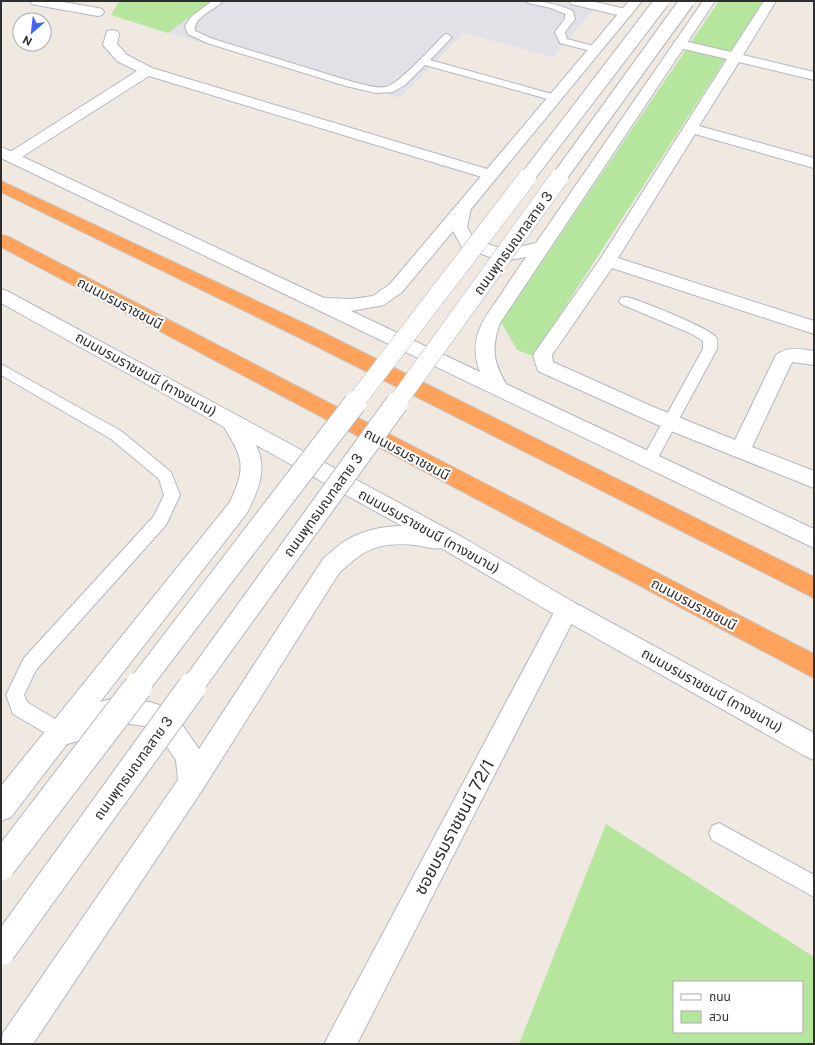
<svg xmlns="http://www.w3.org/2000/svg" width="815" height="1045" font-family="'Public Sans','Noto Sans Thai',sans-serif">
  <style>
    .industrial { fill: #e3e1e8 }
    .green { fill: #b6e59e; fill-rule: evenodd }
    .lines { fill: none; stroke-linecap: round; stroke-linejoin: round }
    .lane-casing { stroke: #b4b7c1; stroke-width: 2 }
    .street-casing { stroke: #b4b7c1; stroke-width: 2 }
    .secondary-casing { stroke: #b4b7c1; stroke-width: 2 }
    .highway-casing { stroke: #c9c9c9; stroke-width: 2 }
    .lane { fill: #fff; fill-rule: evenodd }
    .street { fill: #fff; fill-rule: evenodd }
    .secondary { fill: #fff; fill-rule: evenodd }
    .highway { fill: #ffa35c; fill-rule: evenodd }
    .secondary-bridge-far3-casing { stroke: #b4b7c1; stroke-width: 16; stroke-linecap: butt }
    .secondary-bridge-far2-casing { stroke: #b4b7c1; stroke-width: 19; stroke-linecap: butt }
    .secondary-bridge-far1-casing { stroke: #b4b7c1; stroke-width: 24; stroke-linecap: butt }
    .secondary-bridge-casing { stroke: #b4b7c1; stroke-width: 30; stroke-linecap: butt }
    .secondary-bridge-far3 { stroke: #fff; stroke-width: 14 }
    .secondary-bridge-far2 { stroke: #fff; stroke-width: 18 }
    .secondary-bridge-far1 { stroke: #fff; stroke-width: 22 }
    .secondary-bridge { stroke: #fff; stroke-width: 28 }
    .labels { text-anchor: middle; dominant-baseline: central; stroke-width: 4; stroke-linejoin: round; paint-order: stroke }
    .street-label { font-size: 14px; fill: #2e2e2e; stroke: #fff }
    .near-street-label { font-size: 17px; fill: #2e2e2e; stroke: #fff }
  </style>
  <rect width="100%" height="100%" fill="#efe9e1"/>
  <!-- industrial -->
  <path class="industrial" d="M211 1H557L593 10 553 57 464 33 400 98 168 33Z"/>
  <!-- green -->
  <path class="green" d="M119 1H211L168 33 111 15Z
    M719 1H763L533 356 517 350 501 322Z
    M606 824 814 957V1044H519ZM674 982H802V1032H674Z"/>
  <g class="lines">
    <!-- lane casing -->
    <g class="lane-casing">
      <path id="lane" d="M212 1H223C215 10 193 17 195 31L213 39 353 82C363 84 376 89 386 87 399 84 433 46 444 35L447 34 452 37 430 60 559 96 560 98 555 101 425 65 405 85 393 92 376 93 346 86 207 43 188 34 185 26 191 17Z
        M526 1C544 1 557 4 573 11L575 19 565 32 567 39 598 47 600 49 595 52 560 43 555 32 565 19V14L551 8 528 3Z
        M626 297C640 300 709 328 716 337 718 340 717 345 717 349L654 465 649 467 644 465 641 461 703 349V341L692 334 621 304 619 301 621 298Z
        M1 364 121 431 171 472 180 495 166 525 36 670 24 695 27 702 68 727 70 733 68 739 61 742 13 714 6 695 24 658 154 516 164 495 159 479 111 439 1 375Z
        M719 823 814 875V897L712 840 709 833 712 826Z"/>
    </g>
    <!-- street casing -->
    <g class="street-casing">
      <path id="street" d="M30 1H57L98 8 102 9 104 12 102 15 98 16 36 5 32 4Z
        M569 1H591L630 10 632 13 630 16 626 17 571 4Z
        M764 1H776L743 55 814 72V80L739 62 699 126 814 158V168L695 134 618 258 814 321V334L612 268 552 355 553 362 651 406 735 440 776 355C789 346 799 349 814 351V365L793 362 791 364 752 447 814 471V488L671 431 538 371 533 355 601 258 727 59 675 47 673 44 675 41 680 40 731 52Z
        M112 30 117 31 119 34 117 44 127 55 152 68 497 172 499 175 497 178 491 180 485 178 149 76 17 160 12 162 7 160 4 157 7 154 137 71 117 61 103 45 107 31Z
        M567 600 575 603 579 610 575 617 357 1044H324L559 603Z"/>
    </g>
    <!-- secondary casing -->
    <g class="secondary-casing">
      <path id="secondary" d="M629 1H642L471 209 467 227 474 239 505 250 536 243 703 1H715L500 323C491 348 493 361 506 384L814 529V548L1 158V147L6 149 324 298 352 299 373 296 390 284ZM453 231 462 247 498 260 504 261 526 257C517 270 508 283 500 296 482 321 468 340 480 372L351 311 384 305 402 292Z
        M1 289 7 291 462 537 575 603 814 733V760L805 756 559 617 441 548C433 550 424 546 416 545 398 543 376 544 361 555 353 560 346 567 339 573L201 792 33 1044H1L3 1033 178 780 176 760 160 737 145 726 114 722 95 728 78 741 67 744 11 817 1 821V786L230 502C246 466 244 460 224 427L1 303ZM256 445 402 526C383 526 361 531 345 541 337 546 330 553 323 559L199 749 178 719 159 705 150 702 114 698 100 702 247 513C258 490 268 470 256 445Z"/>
    </g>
    <!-- highway casing -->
    <g class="highway-casing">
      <path id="highway" d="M1 181 312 327 814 577V598L298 337 1 192Z
        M1 235 7 236 814 654V678L1 247Z"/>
    </g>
    <!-- lane -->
    <use href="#lane" class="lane"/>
    <!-- street -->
    <use href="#street" class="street"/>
    <!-- secondary -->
    <use href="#secondary" class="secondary"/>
    <!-- highway -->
    <use href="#highway" class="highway"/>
    <!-- secondary-bridge-far3 casing -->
    <g class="secondary-bridge-far3-casing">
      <path id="secondary-bridge-far3" d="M526 179 662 1
        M558 179 687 1"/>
    </g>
    <!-- secondary-bridge-far2 casing -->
    <g class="secondary-bridge-far2-casing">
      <path id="secondary-bridge-far2" d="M354 404 527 178
        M396 404 559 178"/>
    </g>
    <!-- secondary-bridge-far1 casing -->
    <g class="secondary-bridge-far1-casing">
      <path id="secondary-bridge-far1" d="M137 688 355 403
        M191 688 397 403"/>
    </g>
    <!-- secondary-bridge casing -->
    <g class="secondary-bridge-casing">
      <path id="secondary-bridge" d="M1 866 138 687
        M1 951 192 687"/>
    </g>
    <!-- secondary-bridge-far3 -->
    <use href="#secondary-bridge-far3" class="secondary-bridge-far3"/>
    <!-- secondary-bridge-far2 -->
    <use href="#secondary-bridge-far2" class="secondary-bridge-far2"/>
    <!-- secondary-bridge-far1 -->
    <use href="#secondary-bridge-far1" class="secondary-bridge-far1"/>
    <!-- secondary-bridge -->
    <use href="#secondary-bridge" class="secondary-bridge"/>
  </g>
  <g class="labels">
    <!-- street labels -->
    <g class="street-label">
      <text transform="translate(513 243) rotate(-54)">ถนนพุทธมณฑลสาย 3</text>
      <text transform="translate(120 303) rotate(28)">ถนนบรมราชชนนี</text>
      <text transform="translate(146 374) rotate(29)">ถนนบรมราชชนนี (ทางขนาน)</text>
      <text transform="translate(407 454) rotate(28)">ถนนบรมราชชนนี</text>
      <text transform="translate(323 505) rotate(-54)">ถนนพุทธมณฑลสาย 3</text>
      <text transform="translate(429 531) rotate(29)">ถนนบรมราชชนนี (ทางขนาน)</text>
      <text transform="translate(694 604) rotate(28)">ถนนบรมราชชนนี</text>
      <text transform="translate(712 690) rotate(29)">ถนนบรมราชชนนี (ทางขนาน)</text>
      <text transform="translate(133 768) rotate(-54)">ถนนพุทธมณฑลสาย 3</text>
    </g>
    <!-- near-street labels -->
    <g class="near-street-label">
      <text transform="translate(454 827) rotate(-62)">ซอยบรมราชชนนี 72/1</text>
    </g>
  </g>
  <!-- border -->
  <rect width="815" height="1045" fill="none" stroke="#2e2e2e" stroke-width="4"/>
  <!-- legend -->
  <rect x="673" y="981" width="130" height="52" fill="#ffffff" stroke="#ababab"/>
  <rect x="681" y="994" width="20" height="6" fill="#ffffff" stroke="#ababab"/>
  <text x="709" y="1001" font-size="12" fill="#2e2e2e">ถนน</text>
  <rect x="681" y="1011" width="20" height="12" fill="#b6e59e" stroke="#ababab"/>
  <text x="709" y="1021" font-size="12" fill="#2e2e2e">สวน</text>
  <!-- north arrow -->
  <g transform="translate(32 32) rotate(208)"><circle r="19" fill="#ffffff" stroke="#ababab"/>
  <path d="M0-3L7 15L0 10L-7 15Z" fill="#4264fb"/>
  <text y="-6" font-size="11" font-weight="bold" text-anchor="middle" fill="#2e2e2e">N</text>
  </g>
</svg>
